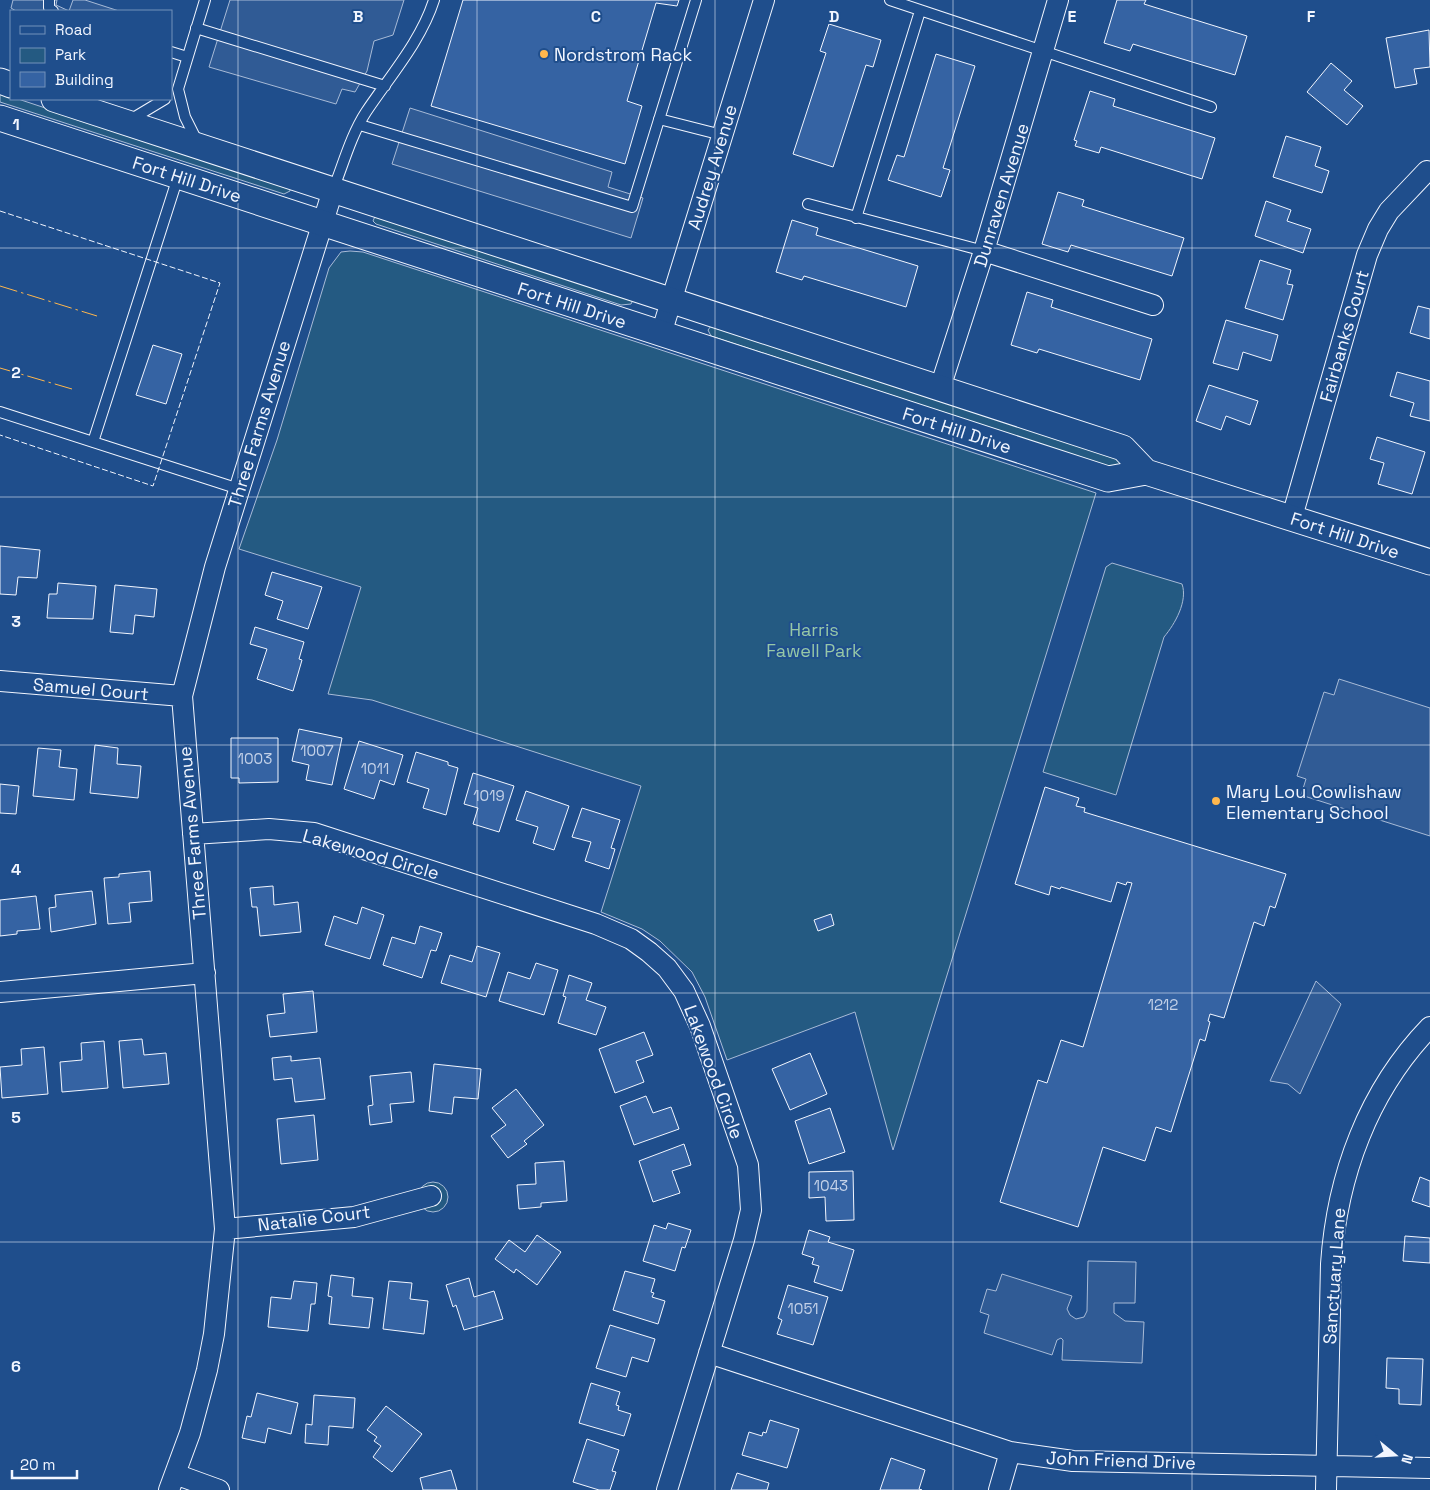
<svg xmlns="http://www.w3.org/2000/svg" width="1430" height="1490" font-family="'Space Grotesk',sans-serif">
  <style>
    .green { fill: #245a82; stroke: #a8bbd7 }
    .parking { fill: #305b95; stroke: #a8bbd7 }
    .building { fill: #3563a3; stroke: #f2f6ff }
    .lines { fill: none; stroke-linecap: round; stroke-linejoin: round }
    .service-casing { stroke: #f2f6ff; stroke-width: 12 }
    .minor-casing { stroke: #f2f6ff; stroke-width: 22 }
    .tertiary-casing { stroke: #f2f6ff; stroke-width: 27 }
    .service { stroke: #1f4e8c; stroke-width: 10 }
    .minor { stroke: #1f4e8c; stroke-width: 20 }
    .tertiary { stroke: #1f4e8c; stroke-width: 25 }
    .fence { stroke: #f2f6ff; stroke-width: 1; stroke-dasharray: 6 2.5; stroke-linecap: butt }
    .power { stroke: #ffb74d; stroke-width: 1; stroke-dasharray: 18 4 2.5 4; stroke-linecap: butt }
    .grid { fill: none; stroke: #f2f6ff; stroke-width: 1; stroke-opacity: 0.55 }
    .poi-dot { fill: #ffb74d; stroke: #1f4e8c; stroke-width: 2 }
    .labels { text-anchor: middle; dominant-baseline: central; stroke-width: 4; stroke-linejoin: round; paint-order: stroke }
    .number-label { font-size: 15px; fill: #c3d1e8 }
    .poi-label { font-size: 18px; fill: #f2f6ff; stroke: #1f4e8c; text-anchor: start }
    .street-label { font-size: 18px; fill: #f2f6ff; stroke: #1f4e8c }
    .park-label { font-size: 18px; fill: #97c8a6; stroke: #1f4e8c }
    .grid-label { font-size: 16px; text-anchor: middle; font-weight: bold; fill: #f2f6ff; stroke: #1f4e8c; stroke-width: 4; stroke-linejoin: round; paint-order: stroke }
  </style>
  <rect width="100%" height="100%" fill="#1f4e8c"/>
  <!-- green -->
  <path class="green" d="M0 93 290 189V191L284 194 0 102Z
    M376 214 633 300 631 304 621 305 376 224 373 221Z
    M350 251 363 252 1096 493 893 1150 855 1012 727 1060 705 997 692 972 660 941 642 929 601 912 641 786 372 700 328 694 361 587 239 549 277 440 329 268 341 252Z
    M711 326 1131 462 1128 473 711 336 708 330Z
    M1112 563 1182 584C1188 601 1175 624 1164 637L1116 795 1043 772 1106 567Z
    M418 1197a15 15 0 1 1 30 0a15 15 0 1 1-30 0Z"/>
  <!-- parking -->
  <path class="parking" d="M13 0H57L56 5 69 11 73 0H85L119 11H16L11 8Z
    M230 0H404L393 35 374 41 367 71 355 92 342 89 336 104 209 67Z
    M410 108 612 172 608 187 643 198 631 238 392 164Z
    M1339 679 1430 708V836L1301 795 1306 779 1297 776 1324 692 1334 695Z
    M1316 981 1341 1004 1300 1094 1288 1084 1270 1081Z
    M1088 1261 1136 1262 1135 1303H1114V1313L1125 1321 1144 1322 1142 1363 1062 1360 1063 1340 1061 1338 1057 1340 1052 1355 984 1333 989 1315 980 1312 987 1289 996 1291 1002 1274 1072 1296 1067 1309 1070 1315 1076 1319 1084 1317 1087 1311Z"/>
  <!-- building -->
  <path class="building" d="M463 0H679L677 6 656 3 627 101 642 106 625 164 431 106Z
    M1117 0H1146L1144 4 1247 36 1235 75 1133 44 1130 51 1104 43Z
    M829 24 881 40 873 67 866 65 833 167 793 154 826 53 820 51Z
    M1429 30 1430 67 1414 69 1417 84 1395 88 1386 38Z
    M936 54 975 66 943 168 950 170 941 197 888 180 897 155 904 157Z
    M1331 63 1352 81 1344 90 1363 106 1347 125 1307 92Z
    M1090 91 1115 99 1113 106 1215 138 1202 179 1101 147 1099 153 1075 146 1077 141 1074 140Z
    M1286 136 1321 147 1315 166 1329 171 1322 193 1273 177Z
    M1058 192 1084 200 1082 206 1184 238 1172 276 1071 245 1068 252 1042 244Z
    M1266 201 1291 210 1287 221 1311 229 1303 253 1255 236Z
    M792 220 818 228 816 235 918 266 906 307 804 276 802 280 776 272Z
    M1260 260 1291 270 1287 284 1293 285 1283 320 1245 308Z
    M1027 292 1053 300 1051 307 1152 339 1140 380 1039 349 1037 353 1011 345Z
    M1418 306 1430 309V339L1410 333Z
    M1226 320 1278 335 1271 361 1243 352 1238 370 1213 363Z
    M153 345 182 354 166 404 136 395Z
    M1397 372 1430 381V421L1410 416 1414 403 1390 396Z
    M1209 385 1258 401 1250 425 1226 416 1221 430 1196 421Z
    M1377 437 1425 452 1412 494 1378 484 1384 463 1370 459Z
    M0 546 40 550 37 578 18 577 16 595 0 594Z
    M272 572 322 587 308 629 277 619 283 601 265 595Z
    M58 583 96 586 93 619 47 618 49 594H57Z
    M115 585 157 589 154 617 135 615 133 634 110 632Z
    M255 627 304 642 299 659 302 660 293 691 257 679 267 649 250 644Z
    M299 729 342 738 332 785 306 780 309 765 292 761Z
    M231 738H278V782L239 783V778H231Z
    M359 741 403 755 394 785 380 780 374 799 344 789Z
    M95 745 118 748 117 764 141 766 138 798 90 793Z
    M38 748 61 750 59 767 77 769 74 800 33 796Z
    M416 752 448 762V765L458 768 446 815 423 808 429 789 407 782Z
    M473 773 514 786 499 832 473 824 478 808 464 804Z
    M0 784 19 786 16 814 0 813Z
    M1045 787 1079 798 1076 806 1085 808 1084 812 1286 874 1275 908 1270 906 1264 926 1254 922 1224 1018 1210 1014 1208 1021 1210 1022 1205 1041 1200 1039 1171 1132 1156 1127 1145 1161 1103 1147 1078 1227 1000 1202 1038 1080 1047 1083 1061 1040 1083 1047 1132 883 1127 882 1126 885 1117 882 1111 902 1061 887 1060 889 1051 886 1049 895 1015 884Z
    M526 791 569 806 554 850 533 843 538 827 516 820Z
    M582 808 620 820 611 848 615 849 609 869 585 861 591 842 572 837Z
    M150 871 152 901 129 903 131 922 108 924 104 878 119 877V874Z
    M273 886 274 905 298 902 301 932 260 936 257 907H252L250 888Z
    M92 891 96 924 51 932 49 908 56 907 55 895Z
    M36 896 40 929 17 931V934L0 936V900Z
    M362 907 384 915 370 959 325 945 334 916 357 924Z
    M831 914 834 925 818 931 814 920Z
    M420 926 442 933 436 951 431 950 422 978 383 965 392 937 415 944Z
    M477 946 500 953 486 997 441 983 450 955 472 962Z
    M536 963 558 970 544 1015 499 1001 508 972 530 979Z
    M569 975 592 983 586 1000 606 1007 596 1035 558 1023 566 997 563 996Z
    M313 991 317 1032 270 1037 267 1015 285 1013 283 994Z
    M644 1032 653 1055 636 1061 644 1082 615 1093 599 1049Z
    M142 1039 144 1055 166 1053 169 1084 123 1088 119 1041Z
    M104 1041 108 1088 62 1092 60 1062 82 1060 81 1043Z
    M44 1047 48 1094 2 1098 0 1067 22 1065 21 1049Z
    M810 1053 827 1094 790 1110 772 1069Z
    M291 1056V1061L320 1058 325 1099 295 1102 292 1078 274 1080 272 1058Z
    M434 1064 481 1069 478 1099 454 1097 452 1114 429 1111Z
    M411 1072 414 1102 390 1104 392 1122 370 1125 368 1106 373 1105 370 1076Z
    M516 1089 544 1125 524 1141 527 1144 508 1158 491 1136 506 1125 492 1108Z
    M646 1096 653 1113 671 1107 679 1129 634 1145 620 1106Z
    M830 1108 845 1152 809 1164 795 1121Z
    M314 1115 318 1160 281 1164 277 1119Z
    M684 1144 691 1165 672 1171 680 1193 653 1202 639 1161Z
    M564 1161 567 1201 541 1203V1207L519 1209 517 1185 536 1184 535 1163Z
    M853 1171 854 1220 826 1221 825 1197 809 1198V1172Z
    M1420 1177 1430 1181V1207L1412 1201Z
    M668 1223 691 1230 685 1248 682 1247 675 1271 643 1261 654 1225 666 1229Z
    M809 1230 830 1237 828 1242 854 1250 842 1291 814 1282 819 1266 812 1264 814 1258 802 1254Z
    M537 1235 561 1252 537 1285 516 1269 514 1273 495 1259 509 1240 525 1252Z
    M1405 1236 1430 1238V1263L1403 1261Z
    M625 1271 655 1279 651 1292 654 1293 652 1297 665 1301 658 1324 613 1310Z
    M331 1275 354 1278 352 1296 373 1298 369 1328 329 1324 332 1297 328 1296Z
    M469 1278 474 1297 494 1291 503 1319 464 1330 456 1305 453 1307 446 1285Z
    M294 1281 317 1283 315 1304H311L308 1331 268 1327 271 1297 291 1299Z
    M389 1281 412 1283 410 1299 428 1301 424 1334 383 1329Z
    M788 1285 828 1297 813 1345 777 1334 782 1320 778 1318Z
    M610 1325 655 1339 648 1362 632 1357 626 1377 596 1368Z
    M1387 1358 1423 1359 1421 1405 1399 1404V1389L1386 1388Z
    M591 1383 620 1392 616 1405 619 1406 618 1410 631 1414 624 1436 579 1423Z
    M257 1393 298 1403 291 1434 268 1428 265 1443 242 1438 247 1416 251 1417Z
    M314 1395 355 1398 353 1428 329 1426 328 1445 305 1443 306 1424 312 1425Z
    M386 1406 422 1434 392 1472 373 1457 381 1446 374 1441 377 1437 367 1430Z
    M770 1420 799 1429 787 1468 742 1455 749 1432 762 1436 763 1432 766 1433Z
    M587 1439 619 1450 612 1471 616 1472 610 1490H599L573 1482Z
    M891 1458 925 1470 919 1489 922 1490H880Z
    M451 1470 457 1490H423L420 1478Z
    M737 1473 769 1483 767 1490H731Z"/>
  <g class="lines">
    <!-- service casing -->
    <g class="service-casing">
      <path id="service" d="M49 0V8L53 11
        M890 0 1211 107
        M196 28 385 86
        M171 52 187 57
        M659 119 722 135
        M130 120 165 99
        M360 125 632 207 696 0
        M198 143 185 117 178 89 205 0
        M333 190C343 165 351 135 366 112 390 76 421 41 434 0
        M808 204 984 251
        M856 218 920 11
        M0 412 239 489
        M93 442 178 177"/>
    </g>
    <!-- minor casing -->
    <g class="minor-casing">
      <path id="minor" d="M984 251 1153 305
        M661 334 764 0
        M940 388 984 251 1058 0
        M1292 517 1367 255 1378 229 1389 211 1427 171
        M0 681 182 696
        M193 834 269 829 314 833 596 924 631 939 649 952 667 968 684 991 700 1026 748 1165 751 1210 744 1240 667 1490
        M0 992 205 973
        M225 1229 354 1217 431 1196
        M709 1353 1010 1452 1073 1461 1430 1468
        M175 1474 219 1490
        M169 1490 190 1433 207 1370 214 1334 225 1229 182 696 215 567 333 190
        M999 1490 1010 1452
        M1326 1490 1331 1264C1337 1176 1368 1091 1430 1027"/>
    </g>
    <!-- tertiary casing -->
    <g class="tertiary-casing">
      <path id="tertiary" d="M0 81 11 85
        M54 99 1123 448 1146 472
        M0 118 1108 479 1146 472 1430 562"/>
    </g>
    <!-- service -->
    <use href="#service" class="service"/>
    <!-- minor -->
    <use href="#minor" class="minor"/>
    <!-- tertiary -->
    <use href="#tertiary" class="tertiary"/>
    <!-- fence -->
    <path class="fence" d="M0 211 220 283 153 486 0 435"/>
    <!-- power -->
    <path class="power" d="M0 286 97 316
      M0 368 72 389"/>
  </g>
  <!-- grid -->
  <path class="grid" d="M238 0V1490M477 0V1490M715 0V1490M953 0V1490M1192 0V1490M0 248H1430M0 497H1430M0 745H1430M0 993H1430M0 1242H1430"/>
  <!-- markers -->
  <g class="poi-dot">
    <circle cx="544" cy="54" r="5"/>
    <circle cx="1216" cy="801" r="5"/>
  </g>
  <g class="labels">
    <!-- number labels -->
    <g class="number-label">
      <text x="317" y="750">1007</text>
      <text x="255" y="758">1003</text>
      <text x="375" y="768">1011</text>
      <text x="489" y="795">1019</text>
      <text x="1163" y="1004">1212</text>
      <text x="831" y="1185">1043</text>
      <text x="803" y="1308">1051</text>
    </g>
    <!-- poi labels -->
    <g class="poi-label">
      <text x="554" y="54">Nordstrom Rack</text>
      <text x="1226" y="791">Mary Lou Cowlishaw<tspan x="1226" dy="21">Elementary School</tspan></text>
    </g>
    <!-- street labels -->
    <g class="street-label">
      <text transform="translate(712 167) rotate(-73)">Audrey Avenue</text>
      <text transform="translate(187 179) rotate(18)">Fort Hill Drive</text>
      <text transform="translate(1001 195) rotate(-73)">Dunraven Avenue</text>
      <text transform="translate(572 305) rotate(18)">Fort Hill Drive</text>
      <text transform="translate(1344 336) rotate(-74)">Fairbanks Court</text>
      <text transform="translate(259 424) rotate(-73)">Three Farms Avenue</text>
      <text transform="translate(957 430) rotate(18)">Fort Hill Drive</text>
      <text transform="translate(1345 535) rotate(18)">Fort Hill Drive</text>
      <text transform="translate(91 689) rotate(5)">Samuel Court</text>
      <text transform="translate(192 833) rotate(-95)">Three Farms Avenue</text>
      <text transform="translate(371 854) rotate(16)">Lakewood Circle</text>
      <text transform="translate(714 1072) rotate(70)">Lakewood Circle</text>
      <text transform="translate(314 1218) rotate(-7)">Natalie Court</text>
      <text transform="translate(1334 1276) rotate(-86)">Sanctuary Lane</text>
      <text transform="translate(1121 1460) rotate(2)">John Friend Drive</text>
    </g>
    <!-- park labels -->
    <g class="park-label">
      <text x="814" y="629">Harris<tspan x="814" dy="21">Fawell Park</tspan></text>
    </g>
  </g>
  <g class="grid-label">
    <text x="358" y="22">B</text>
    <text x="596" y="22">C</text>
    <text x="834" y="22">D</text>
    <text x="1072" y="22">E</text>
    <text x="1311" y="22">F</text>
    <text x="16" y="130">1</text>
    <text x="16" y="378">2</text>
    <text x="16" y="627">3</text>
    <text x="16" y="875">4</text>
    <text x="16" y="1123">5</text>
    <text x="16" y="1372">6</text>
  </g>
  <!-- legend -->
  <rect x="10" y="10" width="162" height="90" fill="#1f4e8c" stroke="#7391ba"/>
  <rect x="20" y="26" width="25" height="8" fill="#1f4e8c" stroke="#7391ba"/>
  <text x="55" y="35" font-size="15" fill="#f2f6ff">Road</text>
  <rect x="20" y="48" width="25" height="15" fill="#245a82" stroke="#7391ba"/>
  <text x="55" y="60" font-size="15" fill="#f2f6ff">Park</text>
  <rect x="20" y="72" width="25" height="15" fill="#3563a3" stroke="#7391ba"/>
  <text x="55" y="85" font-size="15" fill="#f2f6ff">Building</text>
  <!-- north arrow -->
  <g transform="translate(1395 1455) rotate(108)" stroke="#1f4e8c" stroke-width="4" paint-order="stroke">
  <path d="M0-4L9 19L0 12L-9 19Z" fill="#f2f6ff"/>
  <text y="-8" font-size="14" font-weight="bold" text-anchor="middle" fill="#f2f6ff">N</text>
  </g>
  <!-- scale -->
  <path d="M12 1470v8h65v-8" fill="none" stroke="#f2f6ff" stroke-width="2.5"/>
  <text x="20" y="1470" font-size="15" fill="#f2f6ff" stroke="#1f4e8c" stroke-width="4" paint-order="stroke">20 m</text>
</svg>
